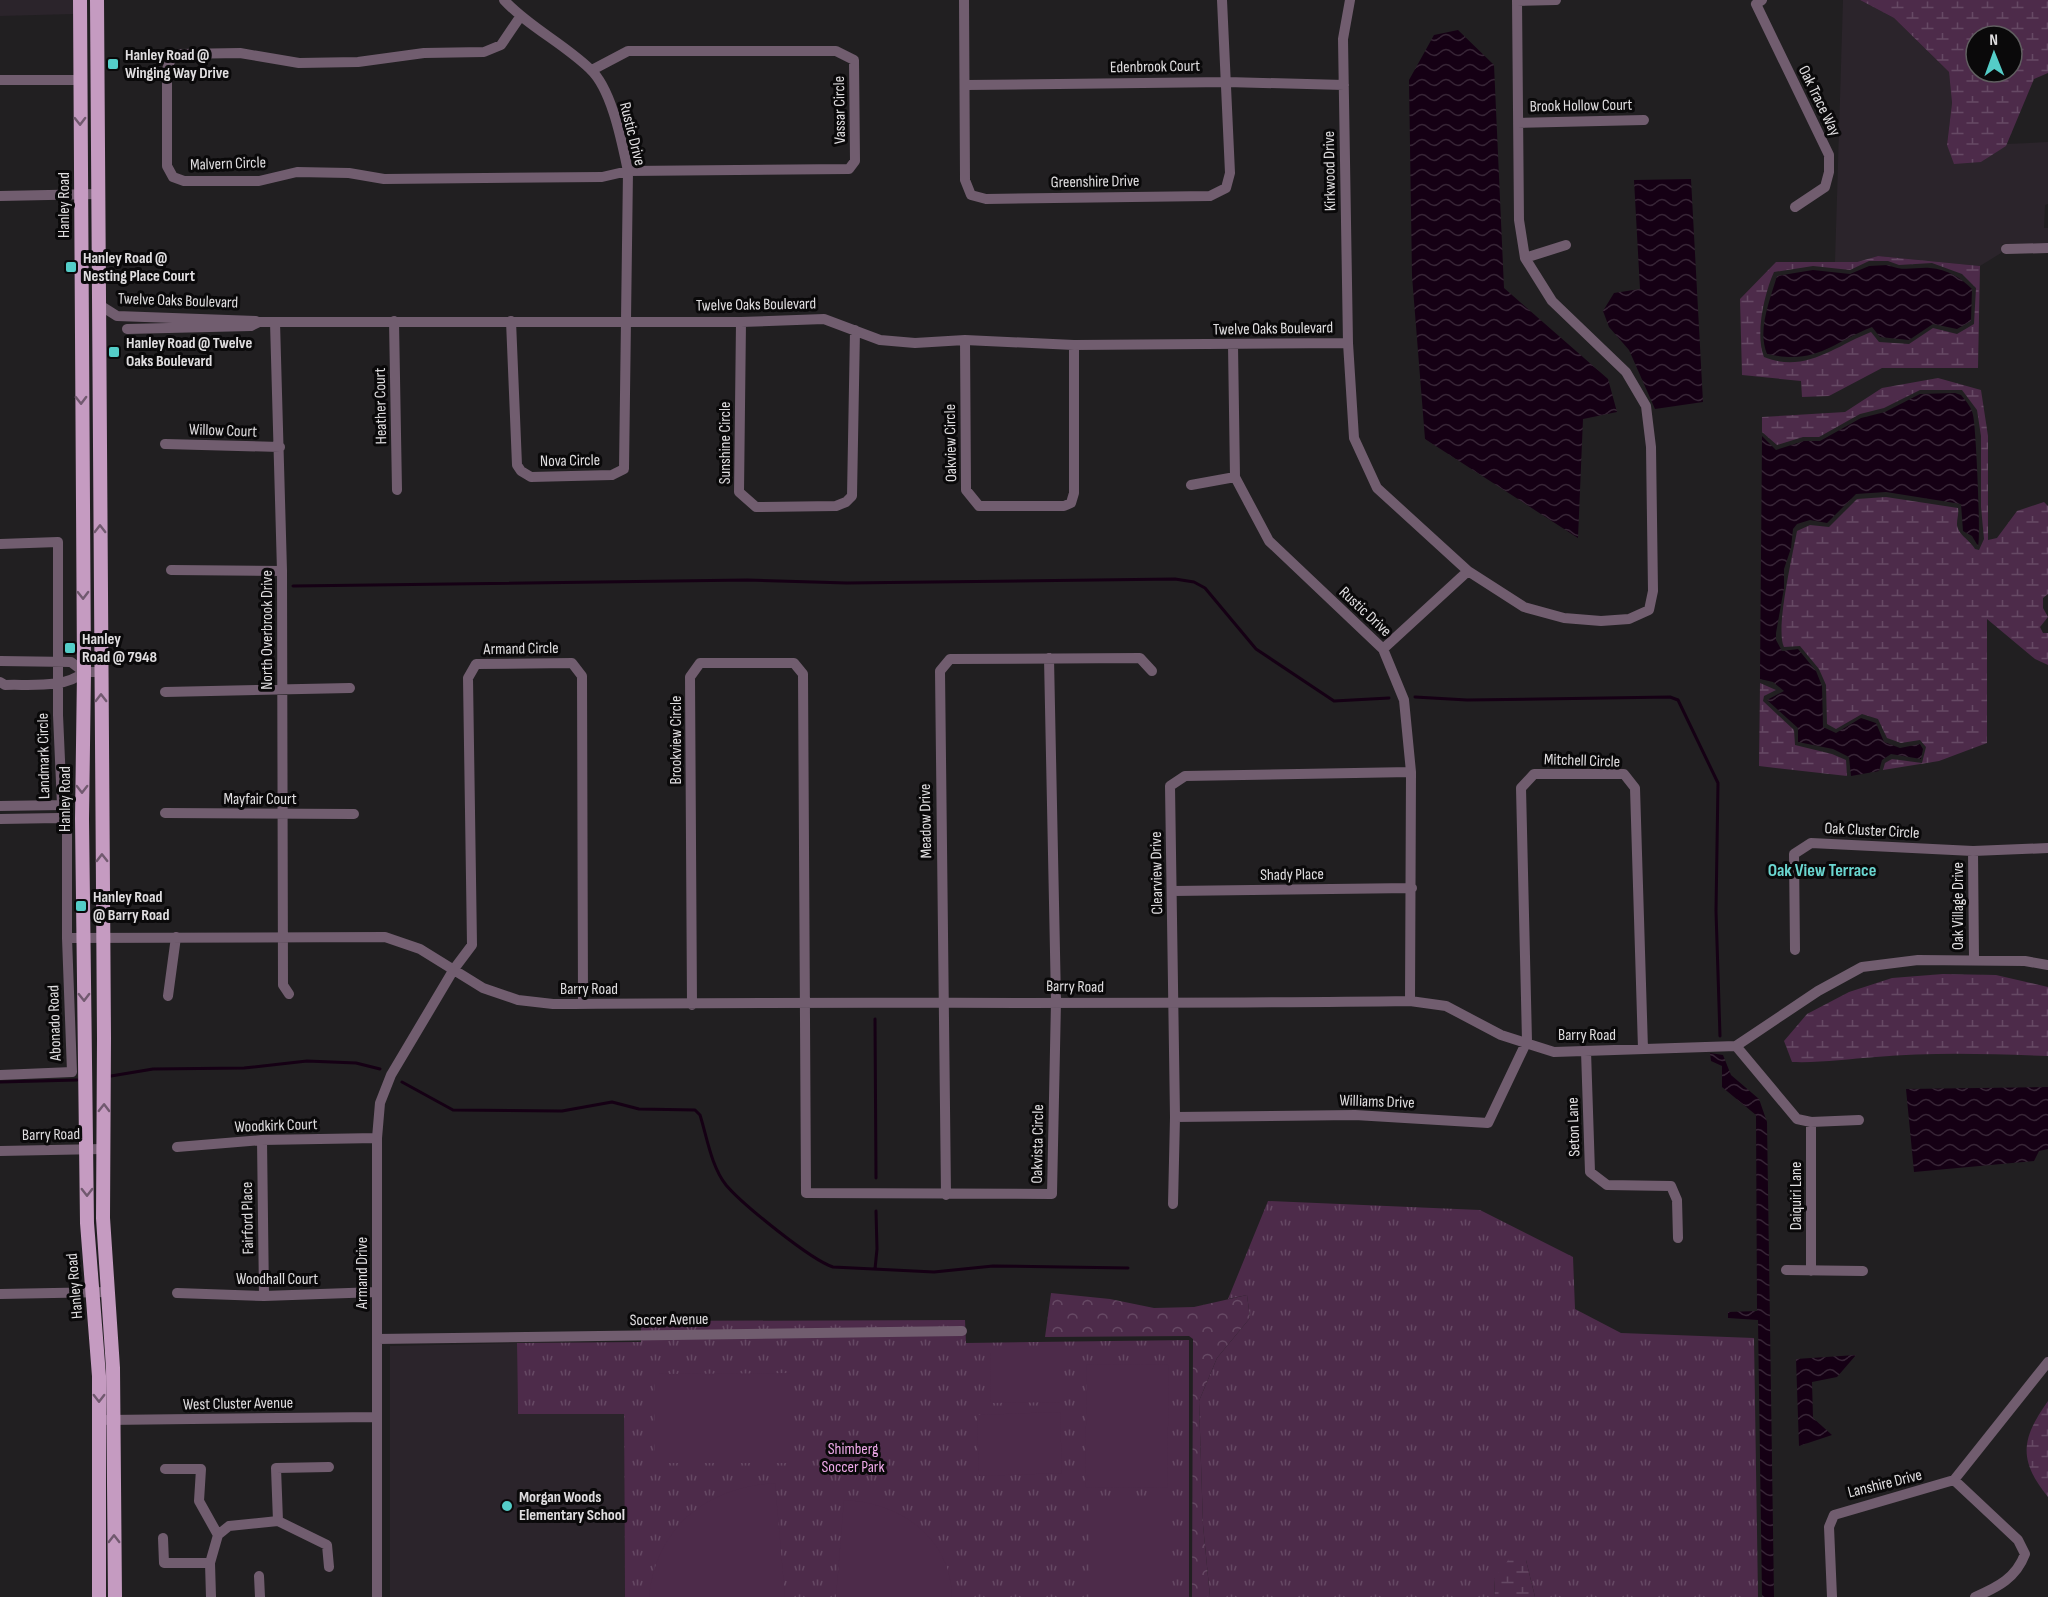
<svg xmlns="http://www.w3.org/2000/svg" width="2048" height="1597" font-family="'Sofia Sans Condensed',sans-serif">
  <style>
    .built { fill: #2b242b }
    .grass { fill: url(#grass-tufts) }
    .forest { fill: url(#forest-crowns) }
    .wetland { fill: url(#wetland-marsh); fill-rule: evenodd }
    .garden { fill: #4d2b4a }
    .water { fill: url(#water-waves) }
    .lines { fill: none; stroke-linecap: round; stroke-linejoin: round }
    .stream { stroke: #150014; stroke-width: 3 }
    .minor { stroke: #715d6f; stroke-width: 10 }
    .major { stroke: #c59bc1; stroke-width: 14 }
    .oneway { stroke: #71596f }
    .poi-dot { fill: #54cdc8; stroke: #0a090a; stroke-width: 2 }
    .labels { text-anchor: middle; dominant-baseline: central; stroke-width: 6; stroke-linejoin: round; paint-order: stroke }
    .poi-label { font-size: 16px; font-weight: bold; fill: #e0dee0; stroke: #0a090a; text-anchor: start }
    .street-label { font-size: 16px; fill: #e0dee0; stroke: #0a090a }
    .park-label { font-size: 16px; fill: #eda8e7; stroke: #0a090a }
    .neighbourhood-label { font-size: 18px; font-weight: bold; fill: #6ad6d0; stroke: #0a090a }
  </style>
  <defs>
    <pattern id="grass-tufts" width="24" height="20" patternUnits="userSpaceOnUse" patternTransform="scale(1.5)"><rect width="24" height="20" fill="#4d2b4a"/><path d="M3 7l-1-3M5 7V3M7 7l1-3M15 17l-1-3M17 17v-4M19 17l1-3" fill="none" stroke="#664964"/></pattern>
    <pattern id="forest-crowns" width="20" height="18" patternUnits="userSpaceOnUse" patternTransform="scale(1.5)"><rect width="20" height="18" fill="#4d2b4a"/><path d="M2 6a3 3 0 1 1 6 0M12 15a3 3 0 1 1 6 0" fill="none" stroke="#664964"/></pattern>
    <pattern id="wetland-marsh" width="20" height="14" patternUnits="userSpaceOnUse" patternTransform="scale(1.5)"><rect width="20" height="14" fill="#4d2b4a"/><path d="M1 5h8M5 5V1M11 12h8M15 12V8" fill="none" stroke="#664964"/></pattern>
    <pattern id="water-waves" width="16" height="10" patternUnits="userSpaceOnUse" patternTransform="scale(1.5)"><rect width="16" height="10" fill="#150014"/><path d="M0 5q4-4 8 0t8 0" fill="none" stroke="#372536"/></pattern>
  </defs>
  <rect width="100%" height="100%" fill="#211f21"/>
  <!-- built -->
  <path class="built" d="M0 0H75L74 14 0 16Z
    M1843 0H1860L1894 18 1949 72 1952 103 1947 145 1981 162 2007 144 2048 142V204L2045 205 2044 228H2048V243L2002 244 2001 253 1980 266 1878 256 1857 262H1835Z
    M517 1343 518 1414H624L625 1597H390V1346Z"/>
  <!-- grass -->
  <path class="grass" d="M1268 1201 1480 1210 1573 1257 1575 1309 1621 1333 1754 1338 1758 1597H1535L1526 1560 1494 1579 1495 1597H1210L1203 1525 1199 1401 1217 1358 1250 1318 1247 1295 1228 1299Z
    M965 1320 966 1343 1189 1340V1597H625L624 1414H518L517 1343 641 1342V1321Z"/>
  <!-- forest -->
  <path class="forest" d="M1051 1293 1110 1299 1154 1308 1194 1307 1247 1295 1250 1318 1217 1358 1199 1401 1203 1525 1210 1597H1192L1193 1339 1189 1336 1045 1337Z"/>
  <!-- wetland -->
  <path class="wetland" d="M1860 0H2048V73L2034 79 2006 146 1981 162 1954 164 1947 145 1952 103 1949 72 1894 18ZM1976 36H2012V72H1976Z
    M1878 256 1980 266 1978 368H1882L1829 396 1802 397 1801 381 1742 375 1740 299 1776 262H1857ZM1869 261H1888L1899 265 1932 263 1962 274 1976 288 1974 324 1957 334 1933 328 1909 344 1879 342 1871 332C1835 346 1805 374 1764 357 1755 335 1764 294 1774 272L1813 266 1850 270Z
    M1938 378 1981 390 1988 436V540L1997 538 2017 511 2044 502 2048 506V594L2043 598V608L2048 617 2040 627 2043 633H2048V665L2035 659 1987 619V743L1939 761 1883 770 1885 763 1892 759 1922 763 1926 747 1920 740 1901 743 1887 738 1878 719 1862 714 1836 729 1827 724 1826 685 1819 669 1800 646 1784 647C1775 630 1793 553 1797 531L1810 525 1829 527 1857 499 1886 497 1958 508C1959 514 1957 518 1957 524 1957 534 1970 540 1975 549L1979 550 1984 539 1981 507V436L1977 410 1962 390H1920L1884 408 1860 414 1819 437H1803L1777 445 1762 432V417L1845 412 1882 388Z
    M1760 683 1776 690 1764 696 1763 701 1794 730 1795 745 1832 754 1846 760 1847 776 1759 766Z
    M1943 974 1996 975 2048 987V1056C1991 1054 1933 1052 1876 1057 1847 1059 1821 1063 1792 1062L1784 1041 1807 1014 1849 992 1892 978Z
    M2048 1401V1497C2018 1460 2021 1439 2048 1401Z
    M1512 1555 1526 1560 1535 1597H1495L1494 1579Z"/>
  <!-- garden -->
  <path class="garden" d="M990 1353H1062V1402L991 1403Z
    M1087 1364 1169 1365 1167 1488 1085 1487Z
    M794 1373V1463H655V1374Z
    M1060 1412 1062 1473 979 1476 977 1415Z
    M775 1483 785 1597H649C656 1526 707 1488 775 1483Z
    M1090 1498H1171V1597H1090Z
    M844 1500C899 1502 951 1537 952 1597H836Z"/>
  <!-- water -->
  <path class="water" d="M1458 30 1494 65 1504 288 1608 379 1617 412 1583 419 1578 538 1425 439 1412 276 1409 80 1434 35Z
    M1691 179 1703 402 1655 409 1629 350 1609 327 1603 311 1614 293 1640 289 1634 180Z
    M1888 265C1903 272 1915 267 1930 268 1947 269 1961 278 1972 289L1971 321 1957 329 1933 324 1909 340 1880 337 1872 327C1830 344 1816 365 1767 354 1757 330 1770 300 1777 276L1813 270 1850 274 1869 266Z
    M1955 393 1961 395C1966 401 1972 408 1973 415 1976 427 1981 539 1978 546L1972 536 1963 531 1961 504 1886 492 1856 494 1827 523 1810 520 1797 524 1793 529 1791 548 1784 569V588L1776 633V640L1782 651 1798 649 1816 671 1822 686 1823 727 1836 733 1861 718 1876 723 1884 742 1900 748 1920 744 1923 749 1921 759 1891 754 1882 760 1879 771 1851 776 1849 757 1833 749 1798 742V728L1767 700 1784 691 1773 682 1760 679 1762 436 1776 450 1804 441H1820L1861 418 1885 412 1920 394Z
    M1710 1053 1723 1055 1731 1075 1759 1099 1767 1122 1774 1597H1762L1758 1320 1728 1318V1312L1757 1311 1756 1115 1722 1087V1066L1711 1061Z
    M2048 1087V1149L2039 1151 2034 1161 1914 1172 1906 1089Z
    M1856 1355 1837 1377 1812 1382 1813 1418 1832 1435 1799 1446 1796 1359Z"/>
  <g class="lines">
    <!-- stream -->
    <path class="stream" d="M293 586 747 580 847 583 1175 579 1194 582 1205 588 1256 649 1334 701 1389 698
      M1415 697 1467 700 1670 697 1678 700 1718 783 1716 911 1720 1036
      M875 1019 876 1178
      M111 1076 153 1069 244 1068 307 1061 356 1063 380 1069
      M0 1082 77 1080
      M402 1082 453 1110 562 1111 612 1102 639 1109 695 1110 700 1115C707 1137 711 1166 726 1185 742 1204 811 1260 833 1267L934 1272 993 1266 1128 1268
      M875 1269 877 1249 876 1211"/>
    <!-- minor -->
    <path class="minor" d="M504 0C529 27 563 43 590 69 612 89 622 143 628 171L624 469 612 475 531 477 521 471 517 465 511 321
      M964 0 965 180 971 195 986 199 1210 196 1226 188 1230 173 1222 0
      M1350 0 1343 39 1348 343 1354 438 1377 488 1468 571 1524 607 1564 618 1601 621 1629 619 1649 610 1653 591 1651 447 1646 406 1626 372 1552 301 1525 258 1519 220 1517 0
      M1762 0 1756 4 1829 155V172L1825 187 1795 207
      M1517 1 1556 0
      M520 17 501 45 484 52 424 53 358 62 299 63 240 53 180 54 171 59 167 69V166L173 177 184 181H259L297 172 349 173 384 179 602 177 628 171 849 169 855 161 854 60 836 51H628L592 70
      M0 80H79
      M966 85 1227 82 1344 85
      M1518 123 1644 120
      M0 196 97 194
      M2006 249 2048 248
      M1525 258 1566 245
      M98 304 117 316 256 321
      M394 321 397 490
      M275 322 282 571 283 985 289 994
      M741 322 739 492 756 507 836 506 846 502 852 496 855 330
      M127 329 251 326 259 322H741L824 319 880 340 915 343 965 340 1074 345 1348 343
      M965 340 966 490 979 506H1064L1071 503 1074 493V345
      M1233 345 1235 477 1269 541 1383 649 1404 700 1411 772 1410 1001
      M165 444 280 447
      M1191 485 1235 477
      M0 544 58 542V715L62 805 0 806
      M171 570 282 571
      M1383 649 1468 571
      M0 661 71 662 84 672H101
      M0 682 5 685C29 684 65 689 84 672
      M165 692 350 688
      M165 813 354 814
      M0 819 59 818 67 830V938L72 1072 0 1075
      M1973 851 1974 960
      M1173 891 1412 888
      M67 938 385 937 420 949 483 988 518 1000 553 1004C838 1001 1124 1005 1410 1001L1446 1006 1501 1035 1554 1052 1736 1046 1818 991 1862 967 1918 960 2025 961 2048 965
      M1795 950 1794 854 1811 843 1973 851 2048 848
      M168 996 176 937
      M692 1005 690 677 700 663H794L803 674 806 1193 1052 1194 1056 1001 1049 658
      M1736 1046 1797 1119 1811 1122 1859 1120
      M1586 1051 1590 1172 1607 1185 1671 1186 1677 1200 1678 1238
      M1175 1117 1355 1115 1488 1123 1527 1041 1521 788 1534 774H1624L1635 788 1643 1049
      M1811 1122V1271
      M262 1140 264 1296
      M177 1147 262 1140 377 1138
      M0 1151 102 1149
      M946 1195 940 671 950 659 1140 658 1152 671
      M1173 1204 1175 1117 1170 786 1185 776 1411 772
      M1786 1270 1863 1271
      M177 1293 264 1296 377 1292
      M0 1294 107 1292
      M377 1339 962 1331
      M107 1420 377 1417
      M165 1469H201L199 1501 218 1535
      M1954 1480 2048 1362
      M278 1521 276 1468 329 1467
      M163 1538 164 1563H210
      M259 1576 260 1597
      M211 1597 210 1563 218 1535 229 1526 278 1521 327 1545 329 1567
      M377 1597V1138L380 1103 391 1075 454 969 472 945 468 678 476 664 572 663 582 676 583 1003
      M1832 1597 1829 1527 1834 1515 1954 1480 2018 1540 2025 1554C2016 1578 1998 1587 1975 1597"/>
    <!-- major -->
    <path class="major" d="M80 0 84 672 82 819 87 1223 99 1376V1597
      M97 0 104 1038 103 1218 113 1368 115 1597"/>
  </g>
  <!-- one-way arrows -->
  <defs><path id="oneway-chevron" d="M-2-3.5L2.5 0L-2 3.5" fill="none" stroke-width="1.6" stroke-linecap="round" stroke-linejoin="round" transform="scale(1.5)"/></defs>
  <g class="oneway">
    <use href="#oneway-chevron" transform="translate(80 121) rotate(89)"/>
    <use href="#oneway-chevron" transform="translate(81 400) rotate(89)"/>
    <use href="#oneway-chevron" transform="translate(100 529) rotate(-90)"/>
    <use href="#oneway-chevron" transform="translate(83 595) rotate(89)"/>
    <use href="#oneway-chevron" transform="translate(101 698) rotate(-90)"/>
    <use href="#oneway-chevron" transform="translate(82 789) rotate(90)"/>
    <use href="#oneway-chevron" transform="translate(102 858) rotate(-91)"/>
    <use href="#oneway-chevron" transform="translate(84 997) rotate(89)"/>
    <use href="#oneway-chevron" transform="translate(104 1108) rotate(-89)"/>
    <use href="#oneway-chevron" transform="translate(87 1192) rotate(90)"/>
    <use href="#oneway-chevron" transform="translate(99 1398) rotate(90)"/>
    <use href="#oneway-chevron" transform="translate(114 1539) rotate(-90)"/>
  </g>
  <!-- markers -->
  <g class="poi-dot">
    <rect x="107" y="58" width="12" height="12" rx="3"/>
    <rect x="65" y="261" width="12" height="12" rx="3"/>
    <rect x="108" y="346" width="12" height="12" rx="3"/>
    <rect x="64" y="642" width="12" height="12" rx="3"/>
    <rect x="75" y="900" width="12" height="12" rx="3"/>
    <circle cx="507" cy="1506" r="6"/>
  </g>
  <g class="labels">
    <!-- poi labels -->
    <g class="poi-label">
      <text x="125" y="55">Hanley Road @<tspan x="125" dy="18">Winging Way Drive</tspan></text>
      <text x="83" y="258">Hanley Road @<tspan x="83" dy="18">Nesting Place Court</tspan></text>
      <text x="126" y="343">Hanley Road @ Twelve<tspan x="126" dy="18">Oaks Boulevard</tspan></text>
      <text x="82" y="639">Hanley<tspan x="82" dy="18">Road @ 7948</tspan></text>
      <text x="93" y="897">Hanley Road<tspan x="93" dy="18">@ Barry Road</tspan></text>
      <text x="519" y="1497">Morgan Woods<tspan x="519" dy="18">Elementary School</tspan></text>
    </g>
    <!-- street labels -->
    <g class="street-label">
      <text transform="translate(1155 67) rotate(-1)">Edenbrook Court</text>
      <text transform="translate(1819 101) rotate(64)">Oak Trace Way</text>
      <text transform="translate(1581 106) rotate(-1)">Brook Hollow Court</text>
      <text transform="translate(840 110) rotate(-91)">Vassar Circle</text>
      <text transform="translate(632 134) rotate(76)">Rustic Drive</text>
      <text transform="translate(228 164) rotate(-2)">Malvern Circle</text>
      <text transform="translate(1330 171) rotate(-91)">Kirkwood Drive</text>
      <text transform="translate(1095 182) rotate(-1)">Greenshire Drive</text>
      <text transform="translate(64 205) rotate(-90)">Hanley Road</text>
      <text transform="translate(178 301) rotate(2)">Twelve Oaks Boulevard</text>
      <text transform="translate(756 305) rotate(-1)">Twelve Oaks Boulevard</text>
      <text transform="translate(1273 329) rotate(-1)">Twelve Oaks Boulevard</text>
      <text transform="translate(381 406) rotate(-91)">Heather Court</text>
      <text transform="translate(223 431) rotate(2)">Willow Court</text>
      <text transform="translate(725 443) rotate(-90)">Sunshine Circle</text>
      <text transform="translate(951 443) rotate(-91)">Oakview Circle</text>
      <text transform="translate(570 461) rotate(-1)">Nova Circle</text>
      <text transform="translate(1365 612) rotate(43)">Rustic Drive</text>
      <text transform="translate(267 630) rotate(-90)">North Overbrook Drive</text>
      <text transform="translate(521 649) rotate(-1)">Armand Circle</text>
      <text transform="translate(676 740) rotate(-90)">Brookview Circle</text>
      <text transform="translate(44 756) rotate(-91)">Landmark Circle</text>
      <text transform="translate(1582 761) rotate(2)">Mitchell Circle</text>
      <text transform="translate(65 799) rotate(-90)">Hanley Road</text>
      <text x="260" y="799">Mayfair Court</text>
      <text transform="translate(926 821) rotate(-91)">Meadow Drive</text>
      <text transform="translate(1872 831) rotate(3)">Oak Cluster Circle</text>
      <text transform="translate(1157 873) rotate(-91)">Clearview Drive</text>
      <text transform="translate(1292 875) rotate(-1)">Shady Place</text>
      <text transform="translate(1958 906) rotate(-90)">Oak Village Drive</text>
      <text transform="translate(1075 987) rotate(1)">Barry Road</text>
      <text x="589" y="989">Barry Road</text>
      <text transform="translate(55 1023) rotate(-92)">Abonado Road</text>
      <text x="1587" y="1035">Barry Road</text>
      <text transform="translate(1377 1102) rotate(2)">Williams Drive</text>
      <text transform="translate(276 1126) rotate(-2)">Woodkirk Court</text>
      <text transform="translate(1574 1127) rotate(-92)">Seton Lane</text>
      <text transform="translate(51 1135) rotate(-1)">Barry Road</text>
      <text transform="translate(1038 1144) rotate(-89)">Oakvista Circle</text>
      <text transform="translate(1796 1196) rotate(-90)">Daiquiri Lane</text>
      <text transform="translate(248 1218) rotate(-91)">Fairford Place</text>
      <text transform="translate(362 1273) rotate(-90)">Armand Drive</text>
      <text x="277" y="1279">Woodhall Court</text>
      <text transform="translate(75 1286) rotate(-95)">Hanley Road</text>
      <text transform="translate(669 1320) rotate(-1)">Soccer Avenue</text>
      <text transform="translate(238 1404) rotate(-1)">West Cluster Avenue</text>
      <text transform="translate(1885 1484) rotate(-14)">Lanshire Drive</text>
    </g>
    <!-- park labels -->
    <g class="park-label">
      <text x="853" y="1449">Shimberg<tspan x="853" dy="18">Soccer Park</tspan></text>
    </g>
    <!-- neighbourhood labels -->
    <g class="neighbourhood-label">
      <text x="1822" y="870">Oak View Terrace</text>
    </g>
  </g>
  <!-- north arrow -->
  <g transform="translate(1994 54) rotate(359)"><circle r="28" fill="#0a090a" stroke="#605e60" stroke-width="1.5"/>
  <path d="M0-4.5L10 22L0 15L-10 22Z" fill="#54cdc8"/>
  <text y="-9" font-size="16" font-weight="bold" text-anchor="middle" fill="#e0dee0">N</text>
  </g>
</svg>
